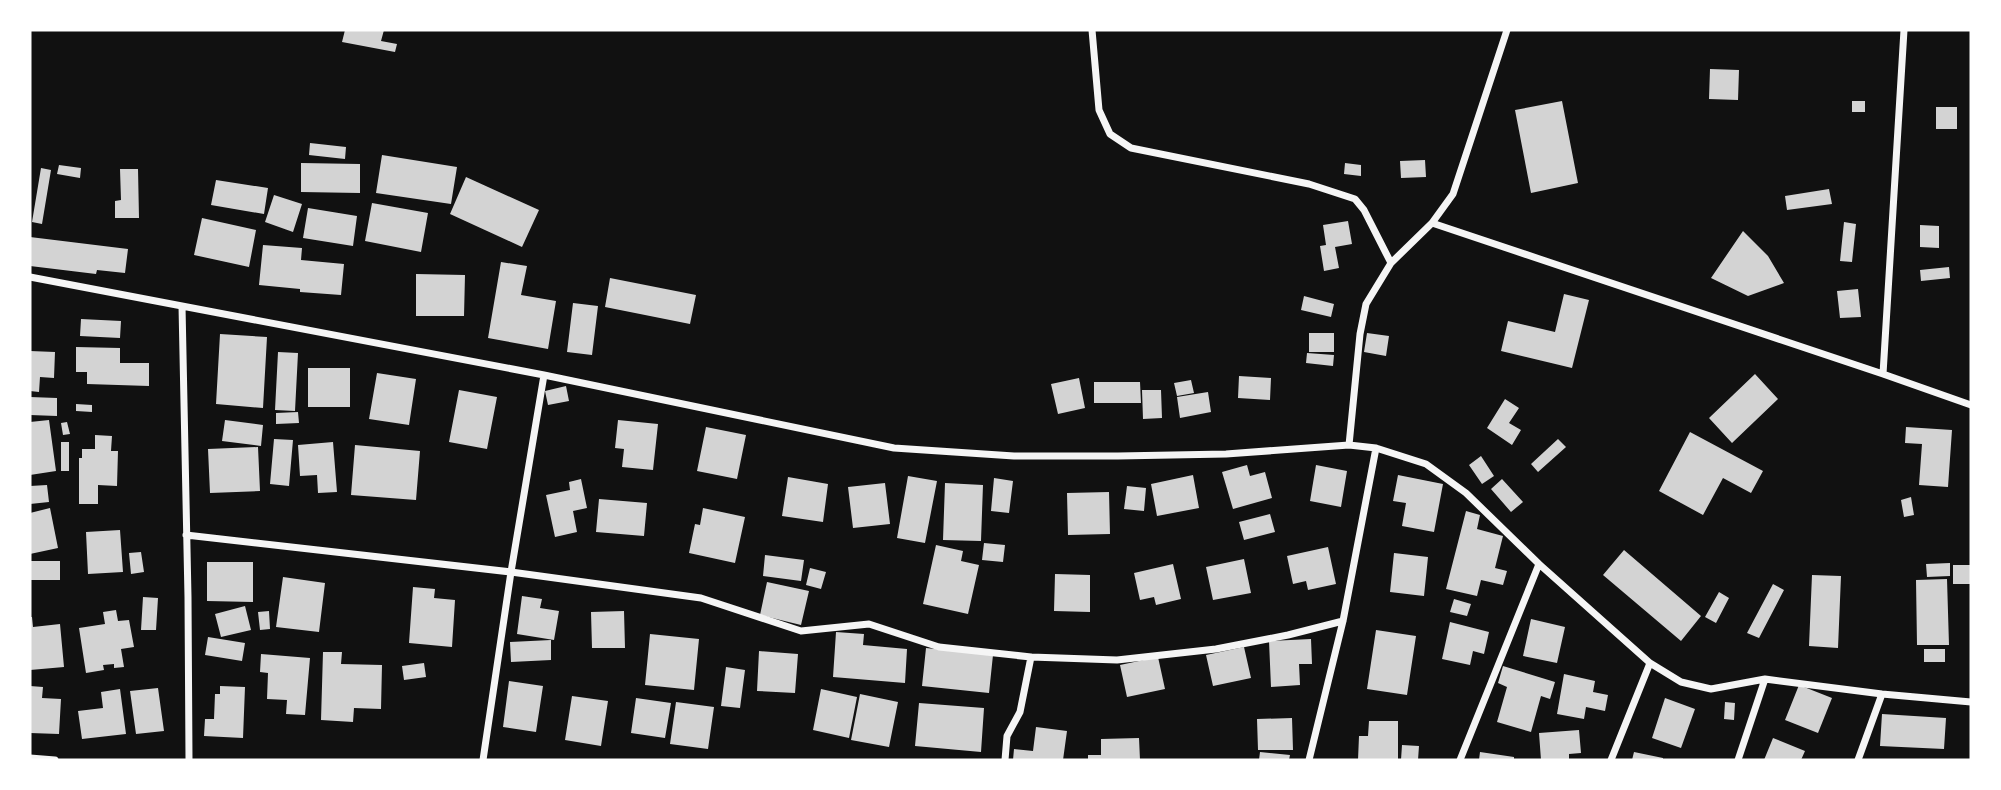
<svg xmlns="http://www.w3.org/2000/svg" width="2001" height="790" font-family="'IBM Plex Serif',serif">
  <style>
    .building { fill: #d3d3d3 }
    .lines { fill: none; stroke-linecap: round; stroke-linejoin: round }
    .minor { stroke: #f5f5f5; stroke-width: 7 }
  </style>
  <rect width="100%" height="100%" fill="#111"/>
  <!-- building -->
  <path class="building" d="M345 30H384L381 41 397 44 395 52 342 42Z
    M1710 69 1739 70 1738 100 1709 99Z
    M1562 101 1578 183 1531 193 1515 110Z
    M1852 101H1865V112H1852Z
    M1936 107H1957V129H1936Z
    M310 143 346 147 345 159 309 155Z
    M382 155 457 167 451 204 376 193Z
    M1425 160 1426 177 1401 178 1400 161Z
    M301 163 360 164V193L301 192Z
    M1345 163 1361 165V176L1344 174Z
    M59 165 81 168 80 178 57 174Z
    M41 168 51 170 42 224 32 222Z
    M120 169H138L139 218H115V201L121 200Z
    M466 177 539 210 522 247 450 214Z
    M216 180 268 188 264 214 211 205Z
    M1829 189 1832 204 1787 210 1785 196Z
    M274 195 302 204 293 232 265 222Z
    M372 203 428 213 421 252 365 241Z
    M308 208 357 216 353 246 303 238Z
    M202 218 256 230 249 267 194 255Z
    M1348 221 1352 244 1335 247 1339 268 1324 271 1320 246 1326 245 1323 225Z
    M1844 222 1856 224 1852 262 1840 261Z
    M1920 225 1939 226V248L1920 247Z
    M1743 231 1768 256 1784 283 1748 296 1711 278Z
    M30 237 128 249 125 273 97 270 96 274 30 266Z
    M263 245 302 248 301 260 344 264 341 295 300 292V289L259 285Z
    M501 262 527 266 521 295 556 301 548 349 488 338Z
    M1949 267 1950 278 1921 281 1920 270Z
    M416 274 465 275 464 316H416Z
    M610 278 696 295 690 324 605 307Z
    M1858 289 1861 317 1840 318 1837 291Z
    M1564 294 1589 300 1572 368 1501 351 1508 321 1555 332Z
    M1304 296 1334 304 1331 317 1301 310Z
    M573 303 598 306 592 355 567 352Z
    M81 319 121 321 120 338 80 336Z
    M1309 333H1334V352H1309Z
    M1367 333 1389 336 1386 356 1364 352Z
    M220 334 267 337 263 408 216 404Z
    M76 347 120 348V363H149V386L87 384V372H76Z
    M30 351 55 352 54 378 40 377 39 392 30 391Z
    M278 352 298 353 295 411 275 410Z
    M1307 353 1334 355 1333 366 1306 363Z
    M308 368H350V407H308Z
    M377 373 416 379 409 425 369 419Z
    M1755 374 1778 399 1732 443 1709 418Z
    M1239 376 1271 378 1270 400 1238 398Z
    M1079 378 1085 408 1058 414 1051 384Z
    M1191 380 1194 393 1177 396 1174 383Z
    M1094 382H1140L1141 403H1094Z
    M566 386 569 401 548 405 545 391Z
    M459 390 497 397 487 449 449 442Z
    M1142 390H1161L1162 418 1143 419Z
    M1208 392 1211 412 1180 418 1177 397Z
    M30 397 57 398V416L30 415Z
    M1505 399 1519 408 1509 423 1521 430 1512 445 1487 428Z
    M76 404 92 405V412L76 411Z
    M298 412 299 423 276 424V413Z
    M49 420 56 471 30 475V422Z
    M225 420 263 425 261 446 222 441Z
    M618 420 658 424 653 470 622 467 624 449 615 448Z
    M67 422 70 434 63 435 61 423Z
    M706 427 746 435 737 479 697 471Z
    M1906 427 1952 430 1948 487 1919 485 1922 444 1905 443Z
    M1690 432 1763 471 1751 493 1723 478 1703 515 1659 491Z
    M95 435 112 436 111 451H118L117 486 98 485V504H79V458H82V449H95Z
    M274 439 293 440 289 486 270 484Z
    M1558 439 1566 447 1538 472 1531 464Z
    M61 442H69V471H61Z
    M333 442 337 492 318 493 317 475 300 476 298 445Z
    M355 445 420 451 416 500 351 495Z
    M258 447 260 491 210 493 208 449Z
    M1481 456 1494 476 1482 484 1469 465Z
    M1247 465 1250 476 1265 472 1272 498 1233 509 1222 472Z
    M1316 465 1347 471 1341 507 1310 501Z
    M1193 475 1199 508 1157 516 1151 484Z
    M1398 475 1443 484 1434 532 1402 526 1406 503 1393 501Z
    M908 476 937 481 925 543 897 538Z
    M788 477 828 484 823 522 782 516Z
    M994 478 1013 481 1009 513 991 511Z
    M581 479 587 508 573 511 577 532 555 537 546 495 570 490 569 482Z
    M1502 479 1523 502 1511 512 1491 489Z
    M885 483 890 524 853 528 848 487Z
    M945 483 983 485 981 541 943 540Z
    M47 485 49 502 30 504V486Z
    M1127 486 1146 488 1144 511 1124 509Z
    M1109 492 1110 534 1068 535 1067 493Z
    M1911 497 1914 515 1904 517 1901 500Z
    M599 499 647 503 644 536 596 532Z
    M50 508 58 548 30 554V513Z
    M703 508 745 517 735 563 689 553 695 524 700 525Z
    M1466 511 1480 515 1477 529 1503 536 1495 568 1507 571 1503 585 1481 580 1477 596 1446 589Z
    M1270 514 1275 532 1244 540 1239 522Z
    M120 530 123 572 88 574 86 532Z
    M984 543 1005 545 1003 562 982 560Z
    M936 545 963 551 961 561 979 565 968 614 923 604Z
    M1328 547 1336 584 1308 590 1306 581 1293 584 1287 556Z
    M1624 550 1701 616 1681 641 1603 575Z
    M141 552 144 572 131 574 129 553Z
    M1394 553 1428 557 1424 596 1390 592Z
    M765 555 804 560 801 581 763 576Z
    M1244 559 1251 593 1213 600 1206 567Z
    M30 561H60V580H30Z
    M207 562H253V602L207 601Z
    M1950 563V576L1927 577 1926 564Z
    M1173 564 1181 599 1156 605 1154 597 1140 600 1134 573Z
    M1953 565H1971V584H1953Z
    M810 568 826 572 821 589 806 585Z
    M1055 574 1090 575V612L1054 611Z
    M1812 575 1841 576 1838 648 1809 646Z
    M283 577 325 583 319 632 276 627Z
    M1947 579 1949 645H1917L1916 580Z
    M767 582 809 591 801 625 760 615Z
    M1773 584 1784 590 1759 638 1747 633Z
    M413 587 435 589 434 598 455 600 452 647 409 643Z
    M1719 592 1729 598 1716 623 1705 617Z
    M522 596 542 599 540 608 559 611 554 640 517 634Z
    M143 597 158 598 156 630H141Z
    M1454 599 1471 604 1467 616 1450 612Z
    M245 606 251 630 221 637 215 614Z
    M116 610 118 621 129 620 134 647 121 649 124 667 114 668V664L103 665 104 670 86 673 79 628 105 624 103 612Z
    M269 611 270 629 260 630 258 612Z
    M624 611 625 648H592L591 612Z
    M30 617H32L33 627 60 624 64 667 30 670Z
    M1531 619 1565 627 1557 663 1523 656Z
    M1450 622 1489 632 1484 654 1473 651 1470 665 1442 659Z
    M1376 630 1416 636 1407 695 1367 689Z
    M836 632 864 634 863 645 907 649 905 683 833 677Z
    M650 634 699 639 694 690 645 685Z
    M208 637 245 643 242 661 205 655Z
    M1311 639 1312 664H1299L1300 685 1271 687 1269 641Z
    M551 640V660L511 662 510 642Z
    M1244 647 1251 678 1213 686 1206 655Z
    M926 648 993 655 989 693 922 686Z
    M1924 649H1945V662H1924Z
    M759 651 798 654 795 693 757 691Z
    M323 652H342L341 664 382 665 381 709 354 708 353 722 321 720Z
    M261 654 310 658 305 715 286 714 287 700 267 699 268 673 260 672Z
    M1158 657 1165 689 1127 697 1120 665Z
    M424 663 426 677 404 680 402 666Z
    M1503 666 1555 682 1550 699 1541 696 1531 732 1497 722 1507 687 1498 683Z
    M726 667 745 670 740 708 721 706Z
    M1564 674 1595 681 1593 692 1608 695 1605 711 1586 707 1584 719 1557 714Z
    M509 681 543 686 536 732 503 727Z
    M1799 685 1832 698 1818 733 1785 720Z
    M30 686 43 687 42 698 61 699 59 734 30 733Z
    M220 686 245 687 243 738 204 736 205 719H214L215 694H220Z
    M158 688 164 731 136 734 130 691Z
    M120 689 126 734 82 739 78 711 103 708 101 692Z
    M821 689 857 697 849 738 813 730Z
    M860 694 898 702 889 747 851 740Z
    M572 696 608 701 601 746 565 740Z
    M636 698 671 703 665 738 631 733Z
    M1665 698 1695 709 1681 748 1652 738Z
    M676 702 714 707 708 749 670 744Z
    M1725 702 1735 703 1734 720 1724 719Z
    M919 703 984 708 981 752 915 746Z
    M1882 714 1946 718 1944 749 1880 746Z
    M1292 718 1293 750H1258L1257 719Z
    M1369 721H1398V760H1358L1359 736H1368Z
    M1036 727 1067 731 1063 760H1013L1014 749 1033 751Z
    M1579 730 1581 753 1569 754V760H1541L1539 733Z
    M1139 738 1140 760H1088V755H1101V739Z
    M1773 738 1805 751 1801 760H1764Z
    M1402 745 1419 746 1418 760H1401Z
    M1260 752 1290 755 1289 760H1259Z
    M1480 752 1514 757V760H1479Z
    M1634 752 1663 758V760H1632Z"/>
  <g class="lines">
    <!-- minor -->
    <path class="minor" d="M1092 30 1099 110 1110 134 1131 148 1309 184 1355 199 1364 210 1391 263
      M1432 223 1883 374 1904 30
      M30 277 544 375 894 448 1014 456H1118L1226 454 1349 445 1376 448 1426 464 1466 493 1539 564 1650 663 1681 682 1711 689 1765 679 1882 694 1971 702
      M182 306 188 597 189 760
      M1883 374 1971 405
      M1349 445 1360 334 1366 304 1391 263 1432 223 1453 194 1507 30
      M186 535 511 572 701 598 801 631 869 624 939 647 1031 657 1117 660 1216 649 1288 635 1343 621
      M30 758 55 760
      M483 760 511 572 544 375
      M1005 760 1007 736 1020 712 1031 657
      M1309 760 1343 621 1376 448
      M1460 760 1539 564
      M1611 760 1650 663
      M1738 760 1765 679
      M1858 760 1882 694"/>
  </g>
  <!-- border -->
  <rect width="2001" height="790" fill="none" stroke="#ffffff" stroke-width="63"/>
</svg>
